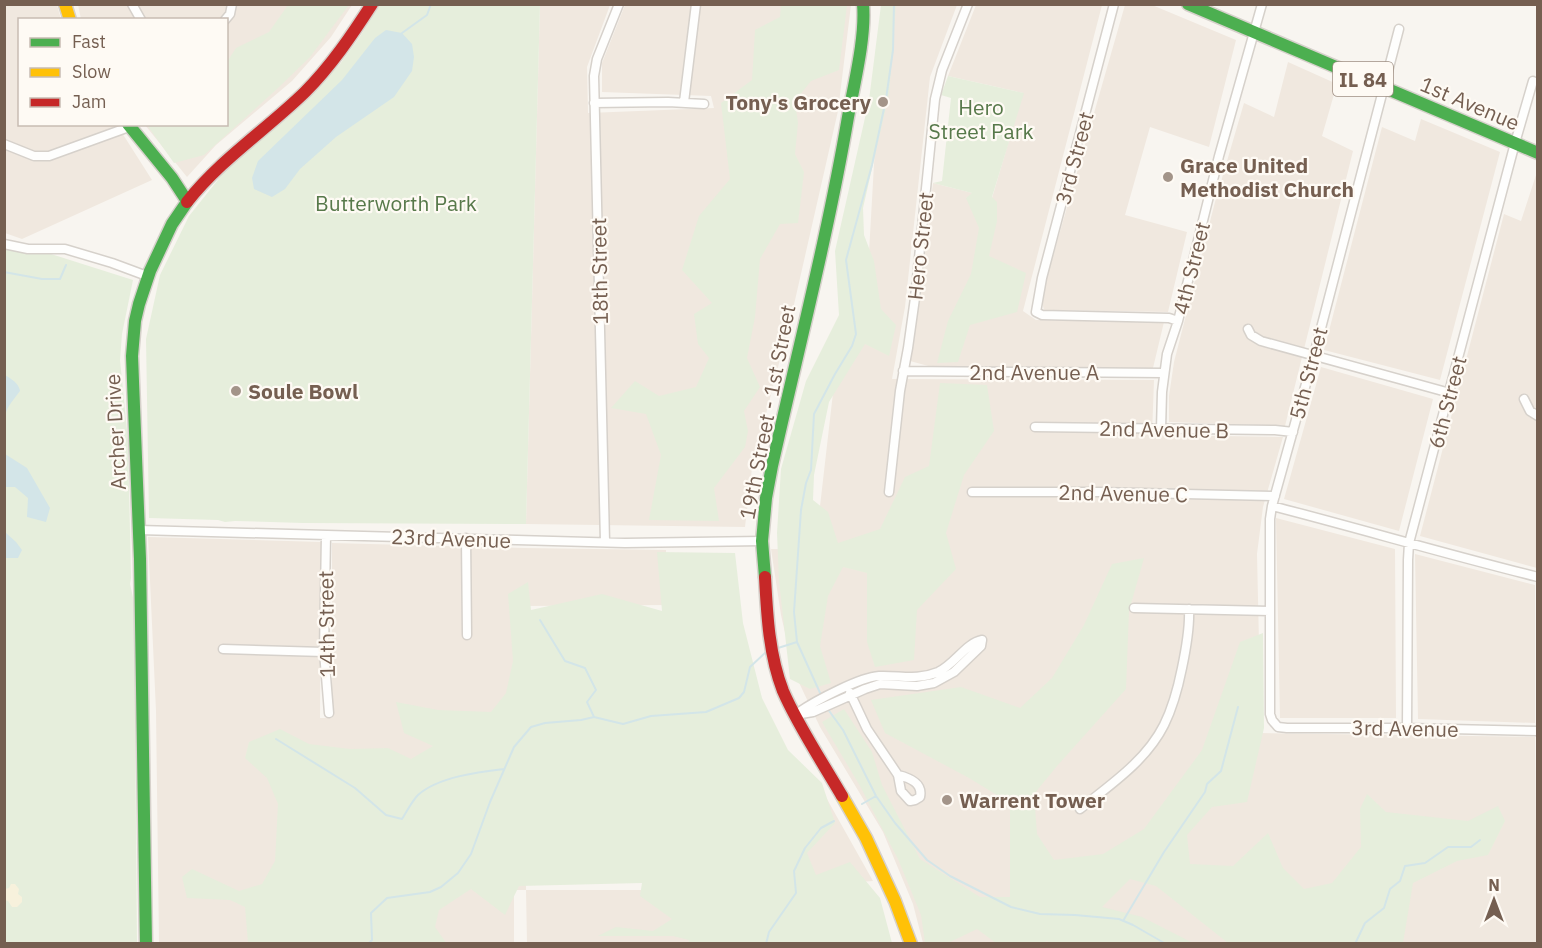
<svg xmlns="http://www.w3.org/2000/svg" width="1542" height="948" font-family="'IBM Plex Sans',sans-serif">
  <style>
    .residential { fill: #f0e8df }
    .green { fill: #e6eedc }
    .sand { fill: #f7f1dc }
    .water { fill: #d3e5e8 }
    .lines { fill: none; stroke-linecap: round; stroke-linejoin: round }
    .stream { stroke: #d3e5e8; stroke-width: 2 }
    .street-casing { stroke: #d6d1cb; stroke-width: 11 }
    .fast-casing { stroke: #d6d1cb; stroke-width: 15 }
    .slow-casing { stroke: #d6d1cb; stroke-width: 15 }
    .jam-casing { stroke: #d6d1cb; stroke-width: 15 }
    .street { stroke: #fefefd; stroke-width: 8 }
    .fast { stroke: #4caf50; stroke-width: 12 }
    .slow { stroke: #ffc107; stroke-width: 12 }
    .jam { stroke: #c62828; stroke-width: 12 }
    .poi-dot { fill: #a39489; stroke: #fefaf4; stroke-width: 2 }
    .labels { text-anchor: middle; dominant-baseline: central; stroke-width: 4.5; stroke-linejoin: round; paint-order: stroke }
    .shield { fill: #fefaf4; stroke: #9e8e82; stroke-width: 1.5 }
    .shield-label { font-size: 20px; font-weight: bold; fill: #755f51 }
    .poi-label { font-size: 21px; font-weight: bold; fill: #755f51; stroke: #fefaf4; text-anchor: start }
    .street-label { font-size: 21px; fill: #755f51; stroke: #fefaf4 }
    .park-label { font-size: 21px; fill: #57794a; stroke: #fefaf4 }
  </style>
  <rect width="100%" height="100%" fill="#f8f5f0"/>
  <!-- residential -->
  <path class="residential" d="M5 5H57L61 19 20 20V124L117 125 152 180 22 239 5 233Z
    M78 5H352L331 37 292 81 216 145 187 177 145 125 226 124V20L81 19Z
    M540 5H610L587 67 588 113 714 108 711 96 602 92V63L625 5H851L838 111 793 309 752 468 745 527 526 524Z
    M883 5H957L930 77 905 307 892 379 1154 380 1152 435 1283 437 1263 507 1257 554 1261 733 1535 737 1537 943H923L913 904 883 832 820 727 794 672 781 615 771 549 815 550 837 358 866 306Z
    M976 5H1102L1023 311 1036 320 1164 322 1153 368 932 367 910 361 933 183 992 198 1023 93 948 76Z
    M1125 5H1152L1236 40 1209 147 1150 127 1125 215 1187 232 1168 312 1044 310 1041 298Z
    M1288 62 1337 84 1322 136 1353 151 1285 426 1169 422V396L1174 362 1215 202 1244 103 1274 117Z
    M1421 119 1500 152 1440 380 1324 350 1382 127 1415 141Z
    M1537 172V568L1420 536 1504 214 1521 221Z
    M1321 367 1433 399 1399 531 1284 499Z
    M1276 518 1395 549 1396 718H1280Z
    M148 537 321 542 320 718H332V543L524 548 666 550 667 605 525 606 526 890H759L762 943H527L526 890H514V943H159L156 711Z
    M1415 554 1535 585V723L1418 719Z
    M804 769 823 792 873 881 804 886Z"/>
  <!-- green -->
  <path class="green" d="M288 5H349L310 57 278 88 204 155 174 163 147 125 226 124 227 62 236 48 269 32Z
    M380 5H540L526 524 303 523 235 521 225 522 218 520 149 518 146 339 160 275 189 216 229 166 291 115 340 64 359 38Z
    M781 5H847L839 70 811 81 795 101 798 123 795 154 804 172 798 223 780 224 760 259 755 317 747 358 760 387 744 411 748 431 745 447 714 488 719 521 649 520 661 455 646 414 611 408 635 381 659 396 696 387 709 358 698 344 694 314 712 303 682 270 699 216 730 179 721 103 752 80 755 30 780 17Z
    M881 5H896L889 94 863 208 864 235 874 261 881 309 896 325 889 356 865 344 829 402 814 475 813 500 828 512 838 543 880 529 905 477 929 466 940 383 987 385 994 431 964 475 946 533 956 569 917 610 914 660 875 667 867 642V573L843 567 828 596 820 646 831 683 810 689 790 679 779 581 777 533 781 469 806 381 839 315 835 251 869 100Z
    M948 76 1024 93 992 197 997 202V221L989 256 1026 273 1017 312 970 325 958 362 937 363 948 321 971 274 979 228 966 198 972 193 933 183 942 181 951 98 941 95Z
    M5 247 34 254H51L133 280 122 334 120 360 128 440 131 578 130 584 134 602 137 943H5Z
    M657 552 735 553 743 623 762 698 788 750 822 783 835 823 807 853 816 875 850 862 880 898 892 943 688 944 689 940 673 936H598L616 927 653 931 672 919 640 896 642 883 519 886 505 915 471 889 439 910 435 927 447 944 248 943 245 907 230 900 187 898 182 877 192 869 239 891 262 884 275 861 278 804 267 778 245 758 249 742 280 729 309 744 350 749 388 748 411 759 433 746 404 733 396 702 438 710 491 712 506 693 513 661 508 594 528 582 531 610 602 594 662 611Z
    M1144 558 1129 611 1126 689 1057 766 1034 794 1037 834 1054 860 1103 854 1144 829 1202 750 1240 642 1263 633 1264 728 1247 802 1212 807 1187 835 1190 864 1233 866 1268 833 1283 868 1304 889 1332 883 1361 847 1360 809 1367 794 1386 812 1468 821 1498 806 1505 821 1488 855 1457 861 1413 883 1403 943H1228L1156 886 1130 879 1102 907 1142 917 1193 943 1053 944 1046 941V944L996 943 977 929 950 942V943H925L921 915 898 859 860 786 822 722 844 709 872 752 882 785 920 859 980 897H1010V803L969 778 885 733 871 700 961 687 1020 708 1052 678 1084 625 1112 564Z"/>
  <!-- sand -->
  <path class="sand" d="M11 884H15L19 889 18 894 22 897V902L17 907H12L8 901 5 900V889L9 888Z"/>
  <!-- water -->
  <path class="water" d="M386 30 402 33 412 44 414 57 412 71 394 97 336 137 300 169 285 189 272 197 254 189 252 178 258 161 342 80 375 38Z
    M5 375C11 379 19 383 20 391 10 405 3 409 6 427L5 429Z
    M5 454 27 468 50 508 46 522 27 517 28 498 15 487H5Z
    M5 532 16 542 22 550 18 558H5Z"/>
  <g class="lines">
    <!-- stream -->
    <path class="stream" d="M402 33 427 15 431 4
      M4 272 42 279H60L66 265
      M540 620 565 661 585 668 596 690 587 702 594 717
      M778 648 797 642
      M821 695 797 642 794 612 801 510 806 483 811 470 814 414 835 374 852 346 856 334 846 260 872 165 886 99 893 50 894 4
      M827 708 843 730 876 796 895 823 927 860 950 876 1011 907 1040 914 1075 915 1119 919 1133 925 1166 944
      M276 739 355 788 386 815 402 819C407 811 412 801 418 795 438 777 478 772 504 769
      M862 804 876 796
      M1123 921 1164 852 1205 792 1207 784 1221 771 1238 707
      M368 944 372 940 371 913 387 898 430 892 441 887 458 873 471 854 490 802 514 747 531 727 545 723 581 720 594 717 623 724 651 716 706 712 739 698 744 692 750 667 766 652 769 650
      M766 944 769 932 796 893 794 871 805 848 821 828 834 821
      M1355 944 1365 923 1384 908 1390 889 1400 881 1405 866 1425 863 1448 847H1471L1480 840"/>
    <!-- street casing -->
    <g class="street-casing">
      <path id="street" d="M132 4 141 20
        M1114 4 1042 278 1036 312 1042 315 1169 318 1178 321
        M225 20 230 14 232 4
        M1399 29 1314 355 1272 506 1270 519V714L1272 720 1278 727 1287 728H1407L1538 731
        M684 102 696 4
        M594 103 668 102 704 104
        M4 144 34 156H49L129 127
        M4 244 28 249H65L112 263 147 276
        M1248 329 1251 335 1261 341 1450 393
        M903 371 1164 373
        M1524 399 1530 411 1538 416
        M1035 427 1275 430 1293 432
        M1161 429 1162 392 1167 354 1178 321 1219 156 1262 4
        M889 492 900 391 908 348 915 298 935 99 942 70 968 4
        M972 492H1098L1275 496
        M1272 506C1361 529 1449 555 1538 577
        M139 530 625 543 762 541
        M326 535 324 652 329 713
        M466 538 467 635
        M605 542 594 76 597 59 619 4
        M1134 608 1270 611
        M223 649 324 652
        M850 693 867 729 898 775 901 791 910 801 915 800 920 797C923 783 910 778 898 775
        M799 712C815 701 860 677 879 676 900 675 916 681 938 672 954 665 966 643 982 640
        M795 715 813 712 865 689 880 684 917 686 934 683 954 672 981 646 982 640
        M1407 728 1408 560 1409 543 1515 143 1533 81
        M1080 809C1110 785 1146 761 1164 725 1173 707 1178 688 1182 668 1186 649 1190 629 1189 609"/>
    </g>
    <!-- fast casing -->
    <g class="fast-casing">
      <path id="fast" d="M1188 4 1538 153
        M128 124 172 178 187 201
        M765 577 762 541 766 498 772 466C798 350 828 234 848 117 854 84 866 37 863 4
        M146 944 140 559 132 356 135 321 139 304 150 271 172 224 187 202"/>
    </g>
    <!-- slow casing -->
    <g class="slow-casing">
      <path id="slow" d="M65 4 70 20
        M842 796 866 838 895 901 911 944"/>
    </g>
    <!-- jam casing -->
    <g class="jam-casing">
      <path id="jam" d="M187 202C221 159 266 130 305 92 331 66 352 35 372 4
        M765 577C767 615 769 655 783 691 798 726 823 763 842 796"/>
    </g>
    <!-- street -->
    <use href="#street" class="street"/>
    <!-- fast -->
    <use href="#fast" class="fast"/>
    <!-- slow -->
    <use href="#slow" class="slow"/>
    <!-- jam -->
    <use href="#jam" class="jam"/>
  </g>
  <!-- markers -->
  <g class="poi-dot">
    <circle cx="883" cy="102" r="6"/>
    <circle cx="1168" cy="177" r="6"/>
    <circle cx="236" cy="391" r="6"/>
    <circle cx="947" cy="800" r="6"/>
  </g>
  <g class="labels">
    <!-- shield labels -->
    <rect class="shield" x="1333" y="62" width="60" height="34" rx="4.5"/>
    <g class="shield-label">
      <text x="1363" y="79">IL 84</text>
    </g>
    <!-- poi labels -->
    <g class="poi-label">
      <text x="871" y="102" text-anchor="end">Tony's Grocery</text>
      <text x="1180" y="165">Grace United<tspan x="1180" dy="24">Methodist Church</tspan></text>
      <text x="248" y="391">Soule Bowl</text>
      <text x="959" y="800">Warrent Tower</text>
    </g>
    <!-- street labels -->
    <g class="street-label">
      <text transform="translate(1470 103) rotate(23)">1st Avenue</text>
      <text transform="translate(1074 158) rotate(-75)">3rd Street</text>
      <text transform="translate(920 246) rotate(-84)">Hero Street</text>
      <text transform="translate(1191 268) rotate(-76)">4th Street</text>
      <text transform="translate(599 271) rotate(-91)">18th Street</text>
      <text x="1034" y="372">2nd Avenue A</text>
      <text transform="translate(1308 373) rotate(-75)">5th Street</text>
      <text transform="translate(1447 402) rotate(-75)">6th Street</text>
      <text transform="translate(767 412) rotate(-79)">19th Street - 1st Street</text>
      <text transform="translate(1164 429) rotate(1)">2nd Avenue B</text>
      <text transform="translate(115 432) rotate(-93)">Archer Drive</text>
      <text transform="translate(1123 493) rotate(1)">2nd Avenue C</text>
      <text transform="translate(451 538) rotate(2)">23rd Avenue</text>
      <text transform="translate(326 624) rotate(-91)">14th Street</text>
      <text transform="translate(1405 728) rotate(1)">3rd Avenue</text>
    </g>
    <!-- park labels -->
    <g class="park-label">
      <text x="981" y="107">Hero<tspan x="981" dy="24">Street Park</tspan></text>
      <text x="396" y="203">Butterworth Park</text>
    </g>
  </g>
  <!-- border -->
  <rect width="1542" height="948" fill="none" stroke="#755f51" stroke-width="12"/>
  <!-- legend -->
  <rect x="18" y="18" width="210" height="108" fill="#fefaf4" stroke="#c7bcb3" stroke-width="1.5"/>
  <rect x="30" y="38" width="30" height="9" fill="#4caf50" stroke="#c7bcb3" stroke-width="1.5"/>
  <text x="72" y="48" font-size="18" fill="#755f51">Fast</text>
  <rect x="30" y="68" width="30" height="9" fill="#ffc107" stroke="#c7bcb3" stroke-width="1.5"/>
  <text x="72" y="78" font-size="18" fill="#755f51">Slow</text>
  <rect x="30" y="98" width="30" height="9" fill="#c62828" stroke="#c7bcb3" stroke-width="1.5"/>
  <text x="72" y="108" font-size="18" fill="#755f51">Jam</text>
  <!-- north arrow -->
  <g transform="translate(1494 900)" stroke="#fefaf4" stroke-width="4.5" paint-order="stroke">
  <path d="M0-4.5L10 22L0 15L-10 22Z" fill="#755f51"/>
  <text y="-9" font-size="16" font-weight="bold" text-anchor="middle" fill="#755f51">N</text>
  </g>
</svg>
